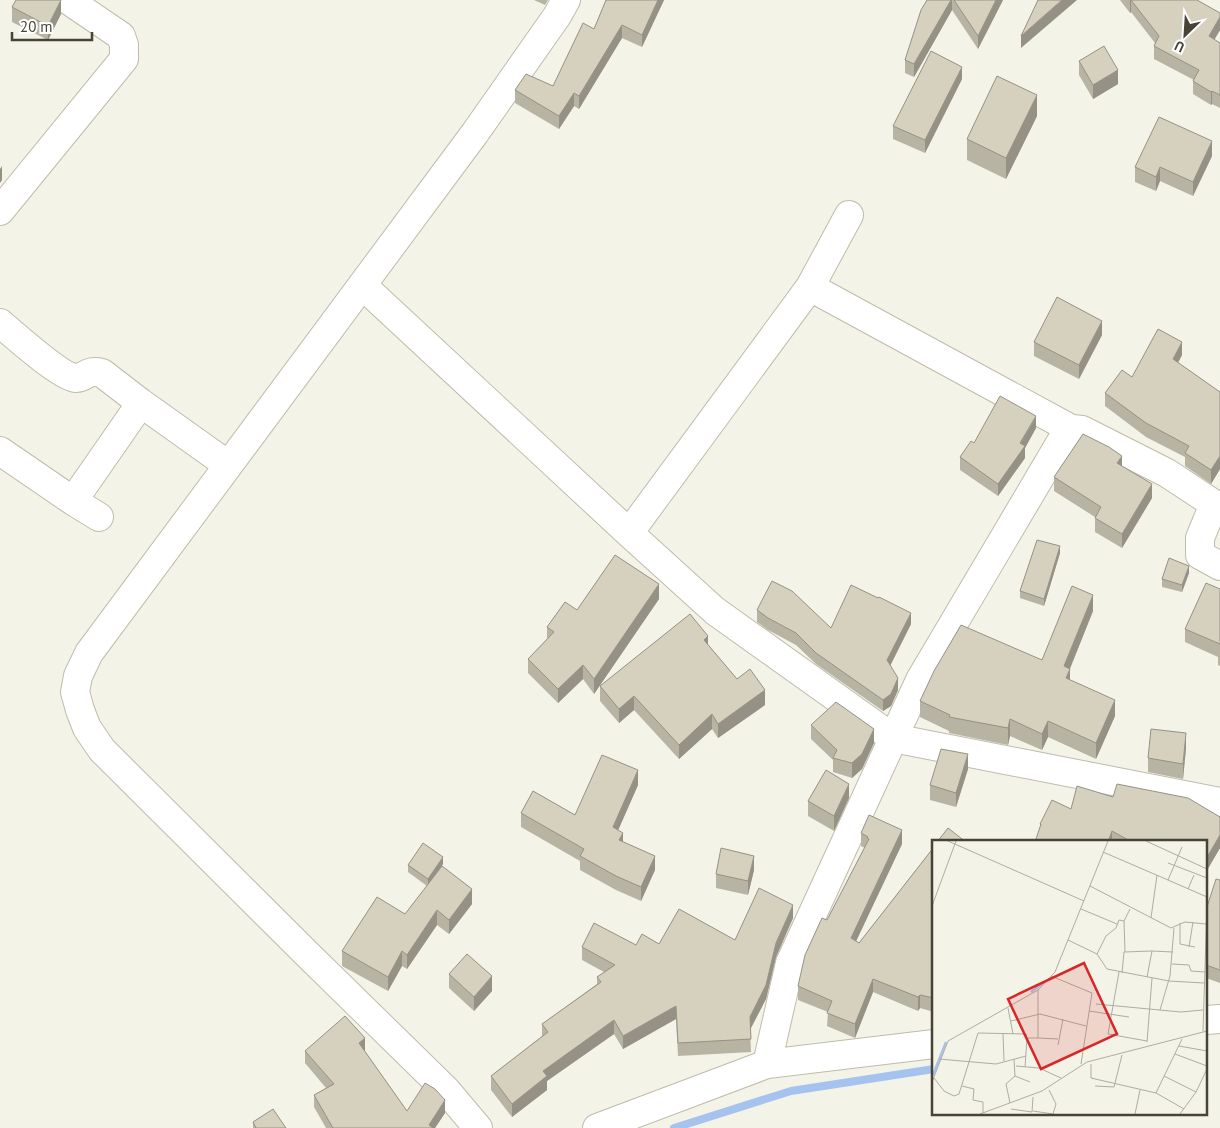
<svg xmlns="http://www.w3.org/2000/svg" width="1220" height="1128" font-family="'PT Sans',sans-serif">
  <style>
    .lines { fill: none; stroke-linecap: round; stroke-linejoin: round }
    .stream { stroke: #a6c3ef; stroke-width: 8 }
    .minor-casing { stroke: #bfbcab; stroke-width: 30 }
    .minor { stroke: #fff; stroke-width: 28 }
    .wall { fill: #b7b4a3 }
    .shaded-wall { fill: #959285 }
    .building { fill: #d5d1be; stroke: #959285 }
    .inset-river { fill: none; stroke: #a6c3ef; stroke-width: 2.5 }
    .inset-road { fill: none; stroke: #afada1; stroke-width: 1 }
    .view { fill: #d62828; fill-opacity: 0.15; stroke: #d62828; stroke-width: 2.5 }
    .inset-edge { fill: none; stroke: #474437; stroke-width: 2.5 }
  </style>
  <rect width="100%" height="100%" fill="#f4f3e8"/>
  <g class="lines">
    <!-- stream -->
    <path class="stream" d="M674 1128 791 1091 934 1069"/>
    <!-- minor casing -->
    <g class="minor-casing">
      <path id="minor" d="M0 211 124 59V45L121 36 68 0
        M362 285 629 533 715 611 893 738 1220 802
        M810 287 1073 430
        M0 323C13 334 61 377 76 378 86 378 86 369 102 373L141 403 228 465
        M0 451 73 501 99 517
        M73 501 141 403
        M629 533 810 287 849 215
        M1206 1020 1220 1019
        M767 1064 790 963 920 680 1065 435 1072 429 1082 430 1167 473 1214 504 1200 538V555L1220 566
        M478 1128 446 1090 306 953 102 750 87 728 80 710 75 692 78 676 89 653 475 133 557 16 566 0
        M597 1128 767 1064 934 1044"/>
    </g>
    <!-- minor -->
    <use href="#minor" class="minor"/>
  </g>
  <!-- wall -->
  <path class="wall" d="M534 0H548L545 5Z
    M605 0H664L642 47 622 38 579 109 574 106 559 129 515 103V90L553 86 594 29 606 0Z
    M927 0H1003L978 49 952 10 914 77 905 73V60Z
    M1120 0H1197L1220 30 1214 40 1220 43V108L1212 104 1211 105 1193 94V81L1194 80 1154 59V46L1155 43 1131 12 1130 13Z
    M12 7 61 14 48 40 12 22Z
    M1079 61 1118 84 1093 99 1079 75Z
    M962 79 925 153 893 139V126Z
    M1037 116 1006 179 967 160V139Z
    M1212 156 1193 196 1160 181 1156 191 1135 182V167Z
    M1102 335 1079 379 1034 356V342Z
    M1182 355 1178 363 1220 392V469L1211 484 1185 466V457L1146 437 1105 406V393L1132 377Z
    M1036 428 1025 448V458L998 496 960 470V457L974 443Z
    M1122 466 1152 498 1122 548 1095 532V517L1054 491V477Z
    M1060 553 1044 606 1020 598V591Z
    M1189 573 1182 592 1162 587V579Z
    M1220 589V666L1218 665V657L1185 642V629Z
    M659 599 594 694 583 679 558 703 528 673V659L547 639V627L577 610Z
    M757 610 831 628 911 624 890 666 898 690 891 706 883 711 816 664 796 645 768 630 757 622Z
    M1093 611 1070 669V680L1115 716 1096 759 1048 737 1042 750 1010 736 1008 745 949 733V731L920 717V701L1042 660Z
    M708 645 737 679 765 705 718 738 712 729 679 759 634 710 619 723 600 701V686Z
    M811 725 874 743 862 769 852 778 833 772V760L811 739Z
    M1186 748 1183 779 1148 772V758Z
    M968 769 956 807 930 800V785Z
    M638 785 618 830 623 842 655 870 641 901 616 890 580 870V861L521 827V813L575 815Z
    M1113 797 1220 817V848L1206 872V842H1035L1040 828V824L1071 809Z
    M849 798 834 831 808 816V801Z
    M861 833 902 844 856 941 859 943 934 847V1012L920 1008 918 1011 873 992 855 1038 827 1026 828 1012 798 1000V986L827 920 865 848 861 846Z
    M443 864 433 878 472 904 449 934 437 925 407 969 402 966 388 991 342 966V951L405 914 427 886 408 872V865Z
    M754 870 748 895 716 888V874Z
    M1220 880V983L1206 978V910Z
    M793 918 776 957 766 999 750 1029 751 1052 678 1056 676 1019 623 1049 614 1034 547 1081V1090L512 1117 491 1090V1076L542 1036V1024L597 984V977L604 972 582 960V947L659 944 735 940Z
    M449 974 492 991 474 1011 449 988Z
    M365 1050 364 1051 407 1111 445 1113 435 1128H326L314 1107V1095L326 1088 305 1063V1051Z
    M253 1122 286 1128H253Z"/>
  <!-- shaded-wall -->
  <path class="shaded-wall" d="M61 0V14L48 40V26Z
    M658 0H664L642 47V35Z
    M951 0H952V10L914 77V64Z
    M996 0H1003L978 49V36Z
    M1062 0H1077L1021 48V36Z
    M1130 0H1131V12L1130 13Z
    M1220 17V30L1209 49V36Z
    M622 25V38L579 109V96Z
    M962 67V79L925 153V140Z
    M1118 70V84L1093 99V85Z
    M1212 91V104L1211 105V92Z
    M574 93V106L559 129V116Z
    M1037 95V116L1006 179V158Z
    M1212 141V156L1193 196V182Z
    M2 166V180L0 183V169Z
    M1160 167V181L1156 191V177Z
    M1102 321V335L1079 379V365Z
    M1182 342V355L1173 372V359Z
    M1036 416V428L1025 448V458L998 496V484Z
    M1122 456V470L1117 463Z
    M1220 456V469L1211 484V470Z
    M1152 484V498L1122 548V534Z
    M1060 546V553L1044 606V599Z
    M1189 566V573L1182 592V585Z
    M659 584V599L594 694V679Z
    M1093 595V611L1064 683V666Z
    M911 613V624L887 672V660Z
    M708 636V651L704 640Z
    M583 665V679L558 703V689Z
    M1070 669V685L1066 678Z
    M898 678V690L891 706 883 711V700Z
    M765 690V705L718 738V724Z
    M634 696V710L619 723V709Z
    M1115 700V716L1096 759V743Z
    M712 714V729L679 759V745Z
    M1010 719V736L1008 745V728Z
    M1048 721V737L1042 750V734Z
    M874 729V743L862 769 852 778V763Z
    M1186 733V748L1183 779V764Z
    M968 754V769L956 807V793Z
    M638 770V785L613 842V827Z
    M849 784V798L834 831V816Z
    M902 830V844L851 952V938Z
    M1112 831V842H1108Z
    M623 833V847L619 840Z
    M1220 835V848L1206 872V859Z
    M655 856V870L641 901V887Z
    M754 856V870L748 895V881Z
    M443 857V864L428 886V879Z
    M472 889V904L449 934V920Z
    M793 905V918L776 957 766 999 750 1030V1017L776 943Z
    M437 910V925L407 969V955Z
    M402 951V966L388 991V977Z
    M492 976V991L474 1011V997Z
    M873 979V992L855 1038V1024Z
    M920 995V1008L918 1011V997Z
    M676 1006V1019L623 1049V1036Z
    M614 1020V1034L547 1081V1090L512 1117V1104L543 1071Z
    M365 1038V1050L359 1056V1043Z
    M445 1100V1113L435 1128H429V1125Z"/>
  <!-- building -->
  <path class="building" d="M16 0H61L48 26 12 7Z
    M606 0H658L642 35 622 25 579 96 574 93 559 116 515 90 526 74 553 86 583 23 594 29Z
    M927 0H951L914 64 905 60 921 10Z
    M954 0H996L978 36Z
    M1038 0H1062L1021 36Z
    M1131 0H1197L1220 13V17L1209 36 1220 43V95L1212 91 1211 92 1193 81 1199 70 1154 46 1159 36Z
    M1104 46 1118 70 1093 85 1079 61Z
    M931 51 962 67 925 140 893 126Z
    M997 76 1037 95 1006 158 967 139Z
    M1159 117 1212 141 1193 182 1160 167 1156 177 1135 167Z
    M1057 297 1102 321 1079 365 1034 342Z
    M1158 329 1182 342 1173 359 1220 392V456L1211 470 1185 453 1189 446 1146 423 1105 393 1122 370 1132 377Z
    M1000 396 1036 416 1020 443 1025 446 998 484 960 457 971 441 974 443Z
    M1083 434 1109 447 1122 456 1117 463 1152 484 1122 534 1095 518 1101 507 1054 477Z
    M1037 540 1060 546 1044 599 1020 591Z
    M615 555 659 584 594 679 583 665 558 689 528 659 554 632 547 627 565 602 577 610Z
    M1169 558 1189 566 1182 585 1162 579Z
    M772 581 792 591 831 628 851 585 878 598 879 597 911 613 887 660 898 678 891 694 883 700 816 653 796 633 768 618 757 610Z
    M1206 583 1220 589V644L1185 629Z
    M1072 586 1093 595 1064 666 1070 669 1066 678 1115 700 1096 743 1048 721 1042 734 1010 719 1008 728 949 717 950 715 920 701 934 671 961 625 1042 660Z
    M690 614 708 636 704 640 737 679 750 669 765 690 718 724 712 714 679 745 634 696 619 709 600 686Z
    M836 702 874 729 862 754 852 763 833 758 837 750 811 725Z
    M1151 729 1186 733 1183 764 1148 758Z
    M941 749 968 754 956 793 930 785Z
    M602 755 638 770 613 827 623 833 619 840 655 856 641 887 616 876 580 856 584 849 521 813 533 791 575 815Z
    M826 770 849 784 834 816 808 801Z
    M1117 784 1188 798 1220 817V835L1206 859V842H1175L1173 841V842H1132L1112 831 1108 842H1035L1041 824H1040L1052 800 1071 809 1077 786 1113 797Z
    M869 815 902 830 851 938 859 943 934 847V998L920 995 918 997 873 979 855 1024 827 1013 832 1001 798 986 805 955 822 918 827 920 869 839 867 838 868 837 861 833Z
    M948 828 966 842H937Z
    M423 843 443 857 428 879 408 865Z
    M721 848 754 856 748 881 716 874Z
    M442 866 472 889 449 920 437 910 407 955 402 951 388 977 342 951 377 897 405 914Z
    M1216 879 1220 880V970L1206 965V910Z
    M759 888 793 905 776 943 766 985 750 1017 751 1039 678 1043 676 1006 623 1036 614 1020 543 1071 547 1076 512 1104 491 1076 548 1032 542 1024 601 982 597 977 615 965 582 947 594 923 636 945 642 934 659 944 679 909 735 940Z
    M467 954 492 976 474 997 449 974Z
    M345 1016 365 1038 359 1043 407 1111 425 1083 435 1089 445 1100 429 1125 433 1128H333L314 1095 334 1084 305 1051Z
    M273 1109 286 1128H256L253 1122Z"/>
  <!-- overview -->
  <g transform="translate(932 840)">
    <rect width="275" height="275" fill="#f4f3e8"/>
    <path class="inset-river" d="M99 152 112 142M1 235 14 202"/>
    <path class="inset-road" d="M16 1 152 61M214 1 275 29M171 12 236 40 250 7M236 23 275 38M236 40 275 57M158 46 239 88 253 82 274 84M256 49 262 35M0 66 24 1M149 69 185 84M219 78 225 35M192 81 193 112M248 83V104L263 107M136 100 165 114 175 129 237 141 272 143M257 107 261 82M165 114 174 96 184 88 187 80 192 81 198 69M240 124 257 125 259 131 273 132M187 132 176 194 215 201M190 133 192 112 220 111M119 136 160 153 149 224M215 137 220 111 241 112M164 164 249 172 271 170M76 168 81 194M228 170 238 136 242 88M157 171 197 177M79 181 108 174 154 186M271 191 275 65M71 194 72 221M106 198 126 199M215 202 220 138M126 205 131 179M247 206 275 211M243 214 275 226M7 219 64 224 94 216M159 224V238L224 253 252 269M84 226 107 228 129 238M93 227 95 198M83 236 98 242M232 236 264 252M2 238 12 251 22 256 27 254 46 193 94 194 95 198H106V150M0 242 16 201 106 150 123 132 176 1M30 246 42 249 41 260 51 262V273M163 246 182 247 190 215M117 250 124 264 121 274M224 253 250 199M78 263 74 244 83 236 82 219M79 269 100 272 101 257M101 271 121 274M48 274 110 251 155 222 275 191M203 274 208 250M248 274 264 252 275 229"/>
    <path class="view" d="M152 123 185 194 109 229 76 159Z"/>
    <rect width="275" height="275" class="inset-edge"/>
  </g>
  <!-- north arrow -->
  <g transform="translate(1185 35) rotate(205)" stroke="#ffffff" stroke-width="4" paint-order="stroke">
  <path d="M0-4L9 19L0 12L-9 19Z" fill="#474437"/>
  <text y="-8" font-size="14" font-weight="bold" text-anchor="middle" fill="#474437">U</text>
  </g>
  <!-- scale -->
  <path d="M12 32v8h80v-8" fill="none" stroke="#474437" stroke-width="2.5"/>
  <text x="20" y="32" font-size="15" fill="#474437" stroke="#ffffff" stroke-width="4" paint-order="stroke">20 m</text>
</svg>
